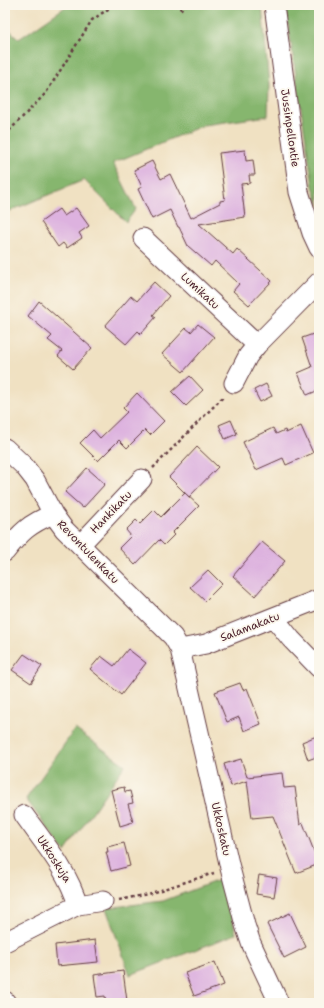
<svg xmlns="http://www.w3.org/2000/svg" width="324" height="1008" font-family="'Shantell Sans',sans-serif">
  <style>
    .forest { fill: #86b66e; stroke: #686a4c }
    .building { fill: #ddb2df }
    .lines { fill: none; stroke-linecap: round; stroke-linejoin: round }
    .minor-casing { stroke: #633c42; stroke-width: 21 }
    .path { stroke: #633c42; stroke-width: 2.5; stroke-dasharray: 3 3; stroke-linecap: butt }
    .minor { stroke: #fff; stroke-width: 19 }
    .labels { text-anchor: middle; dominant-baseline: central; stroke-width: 3.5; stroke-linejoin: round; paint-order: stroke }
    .street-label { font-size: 11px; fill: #4a1f2b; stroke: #fbf7ec }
  </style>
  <rect width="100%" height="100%" fill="#fbf7ec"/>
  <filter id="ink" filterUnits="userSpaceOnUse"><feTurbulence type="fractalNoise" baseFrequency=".025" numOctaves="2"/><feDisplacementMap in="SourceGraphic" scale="8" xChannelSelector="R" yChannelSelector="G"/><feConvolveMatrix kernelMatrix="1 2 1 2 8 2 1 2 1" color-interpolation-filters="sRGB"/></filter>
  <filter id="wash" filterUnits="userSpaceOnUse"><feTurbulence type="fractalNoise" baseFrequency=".012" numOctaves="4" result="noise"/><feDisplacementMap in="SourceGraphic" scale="16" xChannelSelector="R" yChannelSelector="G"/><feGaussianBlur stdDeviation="0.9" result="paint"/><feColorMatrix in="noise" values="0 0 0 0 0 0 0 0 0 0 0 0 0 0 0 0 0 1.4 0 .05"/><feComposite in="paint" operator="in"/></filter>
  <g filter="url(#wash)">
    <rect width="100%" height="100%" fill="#f0e1c2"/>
    <!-- forest -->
    <path class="forest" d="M68 5H262L269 86 268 116 204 125 113 163 136 209 126 222 84 180 5 213V26L19 39Z
      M285 5H319V206L313 186Z
      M75 729 125 765 65 852 26 799Z
      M224 878 236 934 130 975 106 908 163 901Z"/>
    <g id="blocks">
      <!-- building -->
      <path class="building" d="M245 150 246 161 253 160 255 175H249L250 183 241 184 245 217 199 224 233 254 237 249 272 281 249 305 233 291 239 284 215 261 211 266 188 246 179 227H178L170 210 152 219 138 189 142 187 134 170 152 161 161 179 170 174 191 218 220 203V201L225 200 219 153Z
        M76 208 89 226 79 233 82 238 67 248 63 243 58 247 41 222 59 209 64 216Z
        M154 282 169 296 153 315 156 317 141 334 138 331 126 344 105 326 131 296 137 301Z
        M39 301 92 348 73 369 58 356 62 351 48 340 52 336 28 316Z
        M198 324 214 337 183 372 162 354 186 328 191 332Z
        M319 332V390L307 395 298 373 312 367 302 338Z
        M190 376 203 390 186 406 172 392Z
        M266 384 272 396 260 402 254 390Z
        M137 393 164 421 150 435 145 430 127 448 119 440 98 461 80 443 93 430 100 438 127 412 123 408Z
        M231 420 237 434 225 439 219 425Z
        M301 426 313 453 286 465 283 458 256 470 243 442 273 428 276 434 285 430 286 433Z
        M197 447 218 467 189 497 169 477Z
        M87 468 105 484 83 508 65 492Z
        M185 493 199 506 172 533 174 535 164 545 159 540 135 565 119 548 131 536 126 530 136 520 140 524 154 510 161 517Z
        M262 542 285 561 255 596 233 576Z
        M208 570 222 584 205 601 190 587Z
        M128 649 146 663 121 695 90 669 101 656 114 666Z
        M24 654 42 666 31 683 12 670Z
        M240 683 243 690 247 688 261 724 244 731 239 717 227 722 215 692Z
        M319 735V756L308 760 302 742Z
        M241 759 247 777 282 773 284 788 295 787 300 825 303 823 319 864 296 873 273 816 252 818 247 781 231 786 224 764Z
        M124 787 125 792 130 791 133 803 128 804 133 822 120 826 111 790Z
        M124 843 130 866 111 871 106 852H108L107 847Z
        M259 875 277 878 274 897 256 894Z
        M290 913 306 947 284 958 267 924Z
        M95 940 98 962 57 966 55 945Z
        M215 962 224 985 194 996 185 973Z
        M123 971 127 1001 106 1003 105 996 97 997 94 975Z"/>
    </g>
  </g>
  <g filter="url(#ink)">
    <use href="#blocks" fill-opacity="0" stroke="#633c42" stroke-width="1"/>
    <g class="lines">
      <!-- minor casing -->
      <g class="minor-casing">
        <path id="minor" d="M274 5 299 192 312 233 319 248
          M143 238 257 345
          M234 383 248 356 257 345 319 282
          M5 448 24 466 35 480 53 514 64 529 163 627 173 637 180 649 230 868 245 925 251 943 279 1003
          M80 545 142 479
          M5 552C21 532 29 524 53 514
          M274 618 291 639 319 668
          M180 649 206 644 319 599
          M24 815C44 843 68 871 78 905
          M5 942 78 905 103 901
          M5 1001 6 1003"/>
      </g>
      <!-- path -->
      <path class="path" d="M175 5 181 9 185 5
        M5 135 46 93 92 20 114 5
        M153 468 224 396
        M119 900 148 894 214 873"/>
      <!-- minor -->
      <use href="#minor" class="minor"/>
    </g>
  </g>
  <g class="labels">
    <!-- street labels -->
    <g class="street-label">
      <text transform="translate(290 128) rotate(82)">Jussinpellontie</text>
      <text transform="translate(200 291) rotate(43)">Lumikatu</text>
      <text transform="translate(111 512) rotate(-46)">Hankikatu</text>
      <text transform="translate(88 552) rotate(46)">Revontulenkatu</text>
      <text transform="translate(250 627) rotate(-21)">Salamakatu</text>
      <text transform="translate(221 829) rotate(77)">Ukkoskatu</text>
      <text transform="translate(54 859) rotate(57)">Ukkoskuja</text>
    </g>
  </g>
  <!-- margin -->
  <rect width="324" height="1008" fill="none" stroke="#fbf7ec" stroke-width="20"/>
</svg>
